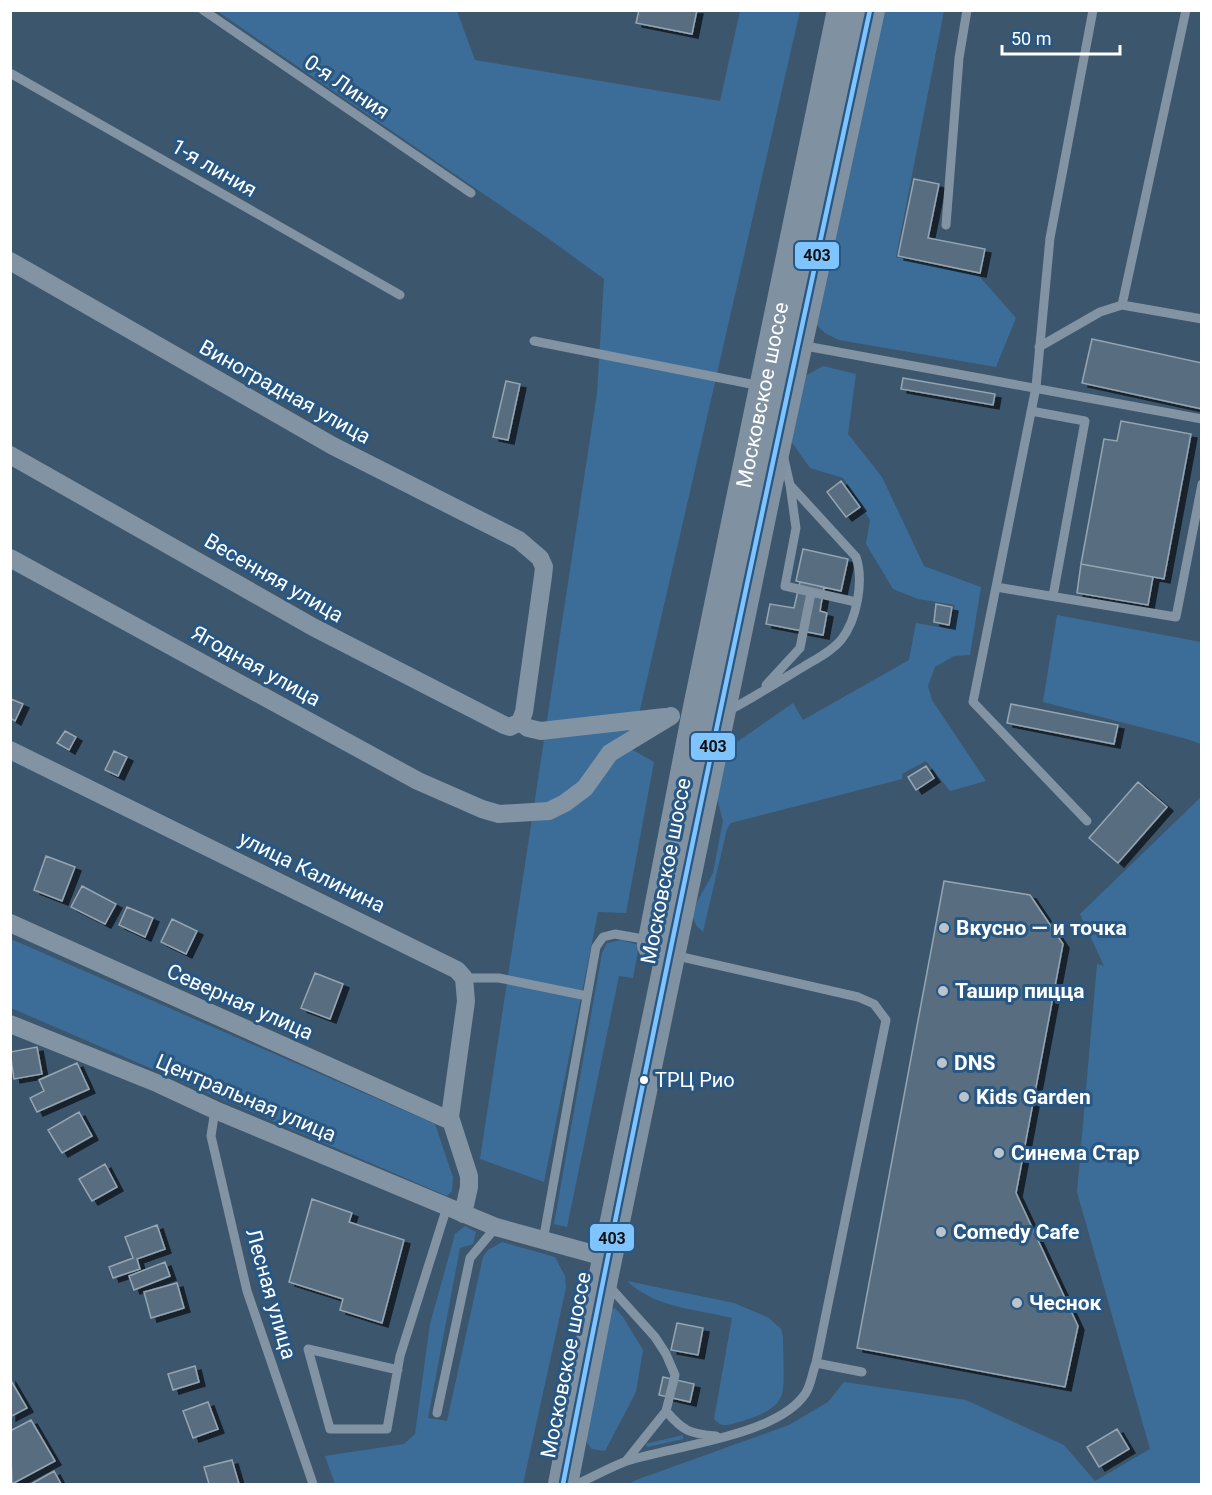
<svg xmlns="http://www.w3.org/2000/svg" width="1212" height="1495" font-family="Roboto,sans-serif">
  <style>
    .green { fill: #3c6d98 }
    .building { fill: #596e80; stroke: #95a5b2; stroke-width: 1.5; filter: url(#shadow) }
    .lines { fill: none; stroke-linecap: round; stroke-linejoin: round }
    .lane { stroke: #8293a3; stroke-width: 9 }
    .street { stroke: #8293a3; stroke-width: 18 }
    .primary { stroke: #8092a1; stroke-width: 30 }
    .bus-1-casing { stroke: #275782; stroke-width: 9 }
    .bus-1 { stroke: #80c4ff; stroke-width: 4.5 }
    .poi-dot { fill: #bbc4cc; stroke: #275782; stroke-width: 2 }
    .bus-dot { fill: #fff; stroke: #275782; stroke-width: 2 }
    .labels { text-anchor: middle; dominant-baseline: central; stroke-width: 6; stroke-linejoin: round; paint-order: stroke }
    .bus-label { font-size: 20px; fill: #fff; stroke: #275782; text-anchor: start }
    .street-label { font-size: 21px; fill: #fff; stroke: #275782 }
    .poi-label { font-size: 21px; font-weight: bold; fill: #fff; stroke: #275782; text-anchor: start }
    .line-badge { stroke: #275782; stroke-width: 2 }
    .pale-badge-label { font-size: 16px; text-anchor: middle; font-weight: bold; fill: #111 }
  </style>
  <defs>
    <filter id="shadow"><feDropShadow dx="6" dy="4" stdDeviation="0" flood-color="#0009"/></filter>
  </defs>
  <rect width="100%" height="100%" fill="#3c566d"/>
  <!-- green -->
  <path class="green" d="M217 11H457L475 60 720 101 740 11H800L631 749 654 762 626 913 598 912 544 1182 480 1159 597 393 604 279 542 234Z
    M884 11H944L896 257 979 276 1016 318 996 367 839 340 825 333 816 324Z
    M823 366 856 374 848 434 882 477 924 566 981 587 970 655 954 656 935 667 928 686 932 700 986 781 950 791 926 761 902 774V779L731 823 727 829 703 932 696 925 692 916 697 902 713 873 723 821 716 795 721 753 793 703 803 720 909 660 916 623 950 629 955 605 918 599 893 589 866 544 870 520 843 478 810 468 791 441 805 376Z
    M1057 615 1201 642V744L1187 739 1043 702Z
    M1201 797V1484H628L636 1480 789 1425 828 1402 844 1382 966 1400 1064 1445 1095 1481 1150 1449 1077 1192 1097 964 1104 966 1080 914Z
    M11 939 435 1124 453 1177 452 1191 447 1196 11 1008Z
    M621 940 639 945 633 978 619 976 567 1227 554 1224 602 953 607 943Z
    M465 1226 476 1232 473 1244 460 1248 428 1418 447 1421 483 1257 488 1250 502 1242 555 1257 565 1276 566 1288 523 1484H335L325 1456 404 1444 415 1434 430 1324 455 1234Z
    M627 1281 734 1303 769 1318 781 1329 783 1337C783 1349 785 1384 782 1394 777 1411 754 1417 739 1422 729 1425 722 1428 714 1419L732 1318C695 1309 656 1308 627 1281Z
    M615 1308 623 1317 643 1350 636 1392 605 1451 592 1449 585 1441 607 1311Z
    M683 1435V1439L648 1447 645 1444Z"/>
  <!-- building -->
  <path class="building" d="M639 10H697L692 34 636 23Z
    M914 179 939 184 928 238 985 249 980 273 898 256Z
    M1092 339 1202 363V409L1082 383Z
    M903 378 995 394 993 405 901 389Z
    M506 381 520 384 508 440 493 437Z
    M1121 421 1191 434 1164 579 1081 564 1104 439 1117 441Z
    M841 481 860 507 846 517 827 492Z
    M803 549 848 559 841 591 796 581Z
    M1081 564 1153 577 1148 605 1077 593Z
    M800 582 824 587 820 611 827 613 823 635 766 624 770 604 794 608Z
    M936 604 952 607 949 625 934 622Z
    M11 699 23 704 15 721 10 718Z
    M1011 704 1118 725 1114 744 1007 723Z
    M65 731 76 737 69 750 57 743Z
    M114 751 127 757 118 776 105 770Z
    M926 766 934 778 916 790 908 777Z
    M1138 782 1167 807 1118 863 1089 838Z
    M46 856 75 867 62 901 34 890Z
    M944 881 1030 895 1063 944 1016 1193 1078 1326 1065 1387 857 1348Z
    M82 886 116 904 105 924 71 907Z
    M127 907 153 918 145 937 119 925Z
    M172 919 197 931 186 954 161 942Z
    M315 973 343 984 330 1019 301 1008Z
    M37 1047 42 1074 14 1079 10 1052Z
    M77 1063 89 1089 37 1112 30 1098 44 1091 39 1080Z
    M79 1112 92 1136 62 1153 48 1130Z
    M105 1164 117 1187 92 1201 79 1179Z
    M312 1199 352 1213 349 1222 404 1240 382 1323 340 1310 343 1299 289 1282Z
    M157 1225 165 1249 137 1259 140 1269 113 1278 109 1267 133 1258 125 1237Z
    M165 1262 170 1276 134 1290 129 1276Z
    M177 1283 184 1308 151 1318 144 1292Z
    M677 1323 703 1328 698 1355 671 1350Z
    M195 1366 199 1382 173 1390 168 1374Z
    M663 1377 694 1384 690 1402 659 1395Z
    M10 1379 27 1408 10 1417Z
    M208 1402 218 1429 193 1438 183 1411Z
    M31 1420 55 1461 12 1484 10 1431Z
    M1117 1429 1129 1449 1099 1467 1087 1447Z
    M232 1460 239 1484H209L204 1467Z
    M54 1471 61 1484H31Z"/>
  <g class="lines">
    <!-- lane -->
    <path class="lane" d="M203 10 471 193
      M10 73 400 295
      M946 225 959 58 967 10
      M1122 305 1186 10
      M534 341 761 386
      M800 345 1202 419
      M1039 347 1100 312 1122 305 1202 319
      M1031 411 1085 421 1053 596
      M790 485 796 528 785 586 856 602
      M996 587 1176 617 1202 484
      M766 685 800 648 811 593
      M728 711C754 697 778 682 803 667 816 659 832 651 841 640 857 620 864 581 856 557L790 485 784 459
      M1087 821 973 702 1036 387 1050 238 1093 10
      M464 978H499L587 996
      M215 1110 211 1136 247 1291 313 1484
      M543 1241 596 947 603 937 615 934 649 940
      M609 1286 655 1337 666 1354 675 1375 666 1411 626 1461
      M816 1363 862 1372
      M398 1370 308 1349 330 1429H387L400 1356 447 1207
      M666 1411C683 1431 690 1434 716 1436
      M437 1413 470 1258 496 1227
      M577 1484C593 1477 610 1467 627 1461 673 1446 777 1436 805 1394 811 1386 812 1373 816 1363L886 1020 874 1004 858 997 673 955"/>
    <!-- street -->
    <path class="street" d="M10 261 333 446 519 540 540 558 544 567 543 576 524 712 520 722
      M10 455 313 627 504 725 510 727 520 722
      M10 558 418 781 482 809 499 814 549 811 565 803 585 788 610 753 671 716
      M520 722 528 728 541 731 665 717
      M10 750 457 970 464 978 466 1001 450 1117 469 1176V1187L463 1214
      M10 923 451 1121
      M10 1024 159 1084 215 1110 496 1227 608 1258"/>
    <!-- primary -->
    <g class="primary">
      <path id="s1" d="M652 945 696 717 842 10"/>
      <path d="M563 1484 603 1279 778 435 870 10"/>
    </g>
    <!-- bus-1 casing -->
    <g class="bus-1-casing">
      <path id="bus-1" d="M563 1484C659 992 764 501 870 10"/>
    </g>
    <!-- bus-1 -->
    <use href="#bus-1" class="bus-1"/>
  </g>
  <!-- markers -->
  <g class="poi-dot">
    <circle cx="944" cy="928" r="6"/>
    <circle cx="943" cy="991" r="6"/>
    <circle cx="942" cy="1063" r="6"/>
    <circle cx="964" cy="1097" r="6"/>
    <circle cx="999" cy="1153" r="6"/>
    <circle cx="941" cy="1232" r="6"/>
    <circle cx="1017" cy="1303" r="6"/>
  </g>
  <circle class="bus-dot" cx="644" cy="1080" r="5"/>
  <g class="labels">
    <!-- bus labels -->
    <g class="bus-label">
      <text x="655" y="1080">ТРЦ Рио</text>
    </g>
    <!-- street labels -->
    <g class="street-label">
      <text transform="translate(347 87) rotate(34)">0-я Линия</text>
      <text transform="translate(214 168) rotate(30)">1-я линия</text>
      <text transform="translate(285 392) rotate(29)">Виноградная улица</text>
      <text stroke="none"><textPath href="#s1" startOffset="561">Московское шоссе</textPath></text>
      <text transform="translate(274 578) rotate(30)">Весенняя улица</text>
      <text transform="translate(256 666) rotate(29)">Ягодная улица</text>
      <text transform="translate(666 871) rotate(-79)">Московское шоссе</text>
      <text transform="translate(312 872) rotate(26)">улица Калинина</text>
      <text transform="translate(240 1002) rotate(24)">Северная улица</text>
      <text transform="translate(246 1098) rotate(23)">Центральная улица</text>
      <text transform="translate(271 1294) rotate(74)">Лесная улица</text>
      <text transform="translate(566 1365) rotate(-79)">Московское шоссе</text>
    </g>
    <!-- poi labels -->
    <g class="poi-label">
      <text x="956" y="928">Вкусно — и точка</text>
      <text x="955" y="991">Ташир пицца</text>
      <text x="954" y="1063">DNS</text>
      <text x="976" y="1097">Kids Garden</text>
      <text x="1011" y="1153">Синема Стар</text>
      <text x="953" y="1232">Comedy Cafe</text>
      <text x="1029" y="1303">Чеснок</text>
    </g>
  </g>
  <g class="line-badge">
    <rect x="794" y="241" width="46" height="29" rx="6" fill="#80c4ff"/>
    <rect x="690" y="732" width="46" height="29" rx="6" fill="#80c4ff"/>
    <rect x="589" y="1223" width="46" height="29" rx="6" fill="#80c4ff"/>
  </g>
  <g class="pale-badge-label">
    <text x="817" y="261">403</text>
    <text x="713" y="752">403</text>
    <text x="612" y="1244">403</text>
  </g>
  <!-- border -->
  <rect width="1212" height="1495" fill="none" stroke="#ffffff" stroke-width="24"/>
  <!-- scale -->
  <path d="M1002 45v9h118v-9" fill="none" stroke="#ffffff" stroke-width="3"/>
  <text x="1011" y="45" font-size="18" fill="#ffffff" stroke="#275782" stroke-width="4.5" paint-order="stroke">50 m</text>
</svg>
